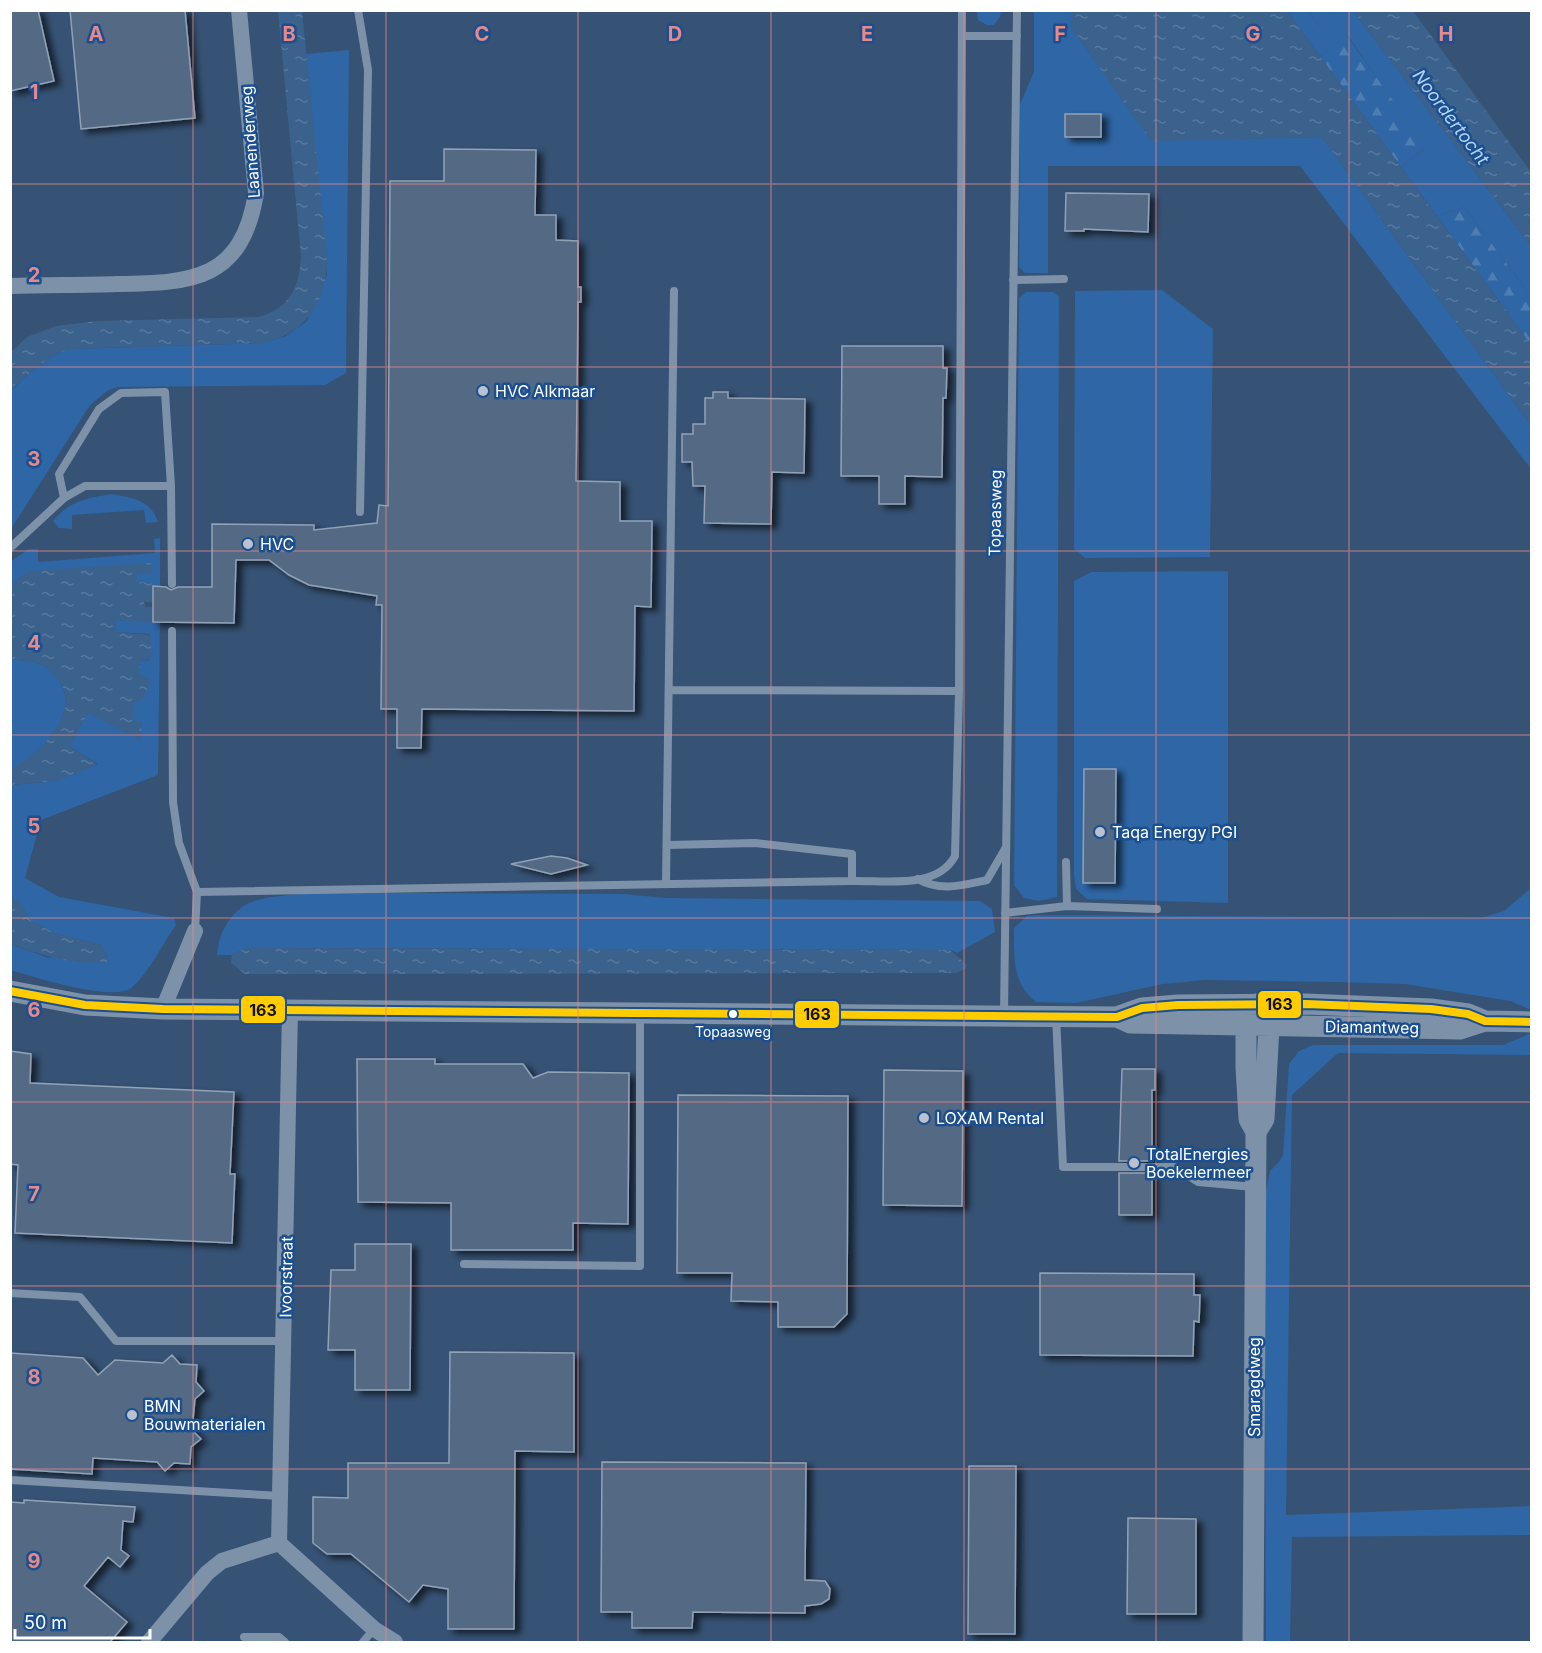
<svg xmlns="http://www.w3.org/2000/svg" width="1542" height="1653" font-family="Inter,sans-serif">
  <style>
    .green { fill: #2f66a5 }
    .forest { fill: url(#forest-firs) }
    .water { fill: url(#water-ripples) }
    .building { fill: #526984; stroke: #92a2b6; stroke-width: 1.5; filter: url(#shadow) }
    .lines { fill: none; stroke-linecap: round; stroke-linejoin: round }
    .service { stroke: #7d92a8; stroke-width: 8 }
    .minor { stroke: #7d92a8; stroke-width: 16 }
    .tertiary { stroke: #7d92a8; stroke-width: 21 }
    .bus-1-casing { stroke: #1b4f8f; stroke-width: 12 }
    .bus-1 { stroke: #fc0; stroke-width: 8 }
    .grid { fill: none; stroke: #e88989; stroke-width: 1.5; stroke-opacity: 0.55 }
    .poi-dot { fill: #b9c2ce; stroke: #1b4f8f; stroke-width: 2 }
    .bus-dot { fill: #fff; stroke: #1b4f8f; stroke-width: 2 }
    .labels { text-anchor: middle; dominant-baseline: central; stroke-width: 5; stroke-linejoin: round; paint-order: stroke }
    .bus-label { font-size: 14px; fill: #fff; stroke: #1b4f8f }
    .street-label { font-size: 16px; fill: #fff; stroke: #1b4f8f }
    .poi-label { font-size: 16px; fill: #fff; stroke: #1b4f8f; text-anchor: start }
    .water-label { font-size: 18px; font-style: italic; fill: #b5d3f5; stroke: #1b4f8f }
    .grid-label { font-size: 20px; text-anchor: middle; font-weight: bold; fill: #e88989; stroke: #1b4f8f; stroke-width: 5; stroke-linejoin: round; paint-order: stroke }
    .line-badge { stroke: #1b4f8f; stroke-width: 2 }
    .pale-badge-label { font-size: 16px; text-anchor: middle; font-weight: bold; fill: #111 }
  </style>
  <defs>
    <pattern id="forest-firs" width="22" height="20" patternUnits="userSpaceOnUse" patternTransform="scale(1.5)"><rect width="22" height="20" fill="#2f66a5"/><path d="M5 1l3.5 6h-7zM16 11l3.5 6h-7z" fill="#4e7db2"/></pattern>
    <pattern id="water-ripples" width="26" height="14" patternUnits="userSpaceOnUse" patternTransform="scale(1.5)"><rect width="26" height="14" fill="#3b618d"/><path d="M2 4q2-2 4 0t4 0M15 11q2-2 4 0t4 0" fill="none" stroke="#58799e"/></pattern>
    <filter id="shadow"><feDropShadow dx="6" dy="4" stdDeviation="3" flood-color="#0009"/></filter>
  </defs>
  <rect width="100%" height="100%" fill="#365274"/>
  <!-- green -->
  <path class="green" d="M977 11H1001L1000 17 994 25H987L978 20Z
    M1034 11H1071V27L1151 140 1322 137 1531 426V769V469L1300 166H1048V273H1025L1019 267 1020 104 1034 72Z
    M1287 11H1308L1320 27 1335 14 1332 11H1353L1531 246V296L1464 207 1437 216 1401 167 1425 148 1348 36 1320 56Z
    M349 50 346 373 325 385 118 387 107 391 90 405 11 529V391C29 373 45 358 69 349L262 343 286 336 307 321 327 275 306 54Z
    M1162 290 1213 329 1210 557 1085 558 1074 549 1075 291Z
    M1026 292H1053L1059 296 1057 897 1039 901 1024 898 1014 885 1019 298Z
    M112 494C133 498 151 500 158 522L146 523 144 510 72 515V529L59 528 53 521C69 501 87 498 112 494Z
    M160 538V587L135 582 136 574 29 571 11 585 10 562 29 549H38V562L155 553 154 539Z
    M1228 571V903L1087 899 1076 889 1074 875V581L1091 572Z
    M116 620 160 622 158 775 41 820 25 878 59 897 174 918 176 925C164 942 147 976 131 988 112 1002 33 977 11 970L10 944 49 958 102 945 54 933 30 920 19 901 11 899V785L55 781 98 764 69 746 88 712 140 739 142 721H133V703L150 680 140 675V661L150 660V634L116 632Z
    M11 660C29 660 43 661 56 676 85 711 41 753 11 770Z
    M1531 888V1010L1510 1001 1405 984 1332 982 1204 980 1163 984 1076 1003 1036 1002C1012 984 1014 956 1014 928L1027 916 1037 915 1481 918 1504 911Z
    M425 893 623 894 666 898 980 901 992 909 995 932 957 953 950 950 246 948 232 955H217C218 936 227 918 242 907 267 887 388 894 425 893Z
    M1531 1033V1055L1338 1053 1292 1095 1286 1515 1531 1506V1535L1292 1537 1290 1642H1266L1264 1200 1270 1171 1279 1162 1283 1155 1289 1064 1299 1051 1313 1045H1503Z"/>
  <!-- forest -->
  <path class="forest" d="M1308 11H1332L1335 15 1320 27Z
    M1347 36 1426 147 1401 167 1320 56Z
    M1464 207 1531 296V345L1437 216Z"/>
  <!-- water -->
  <path class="water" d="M278 11H302L327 259C327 303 305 334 262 343L69 349C45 358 29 373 11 391V352L27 337 56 326 97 321 258 317C290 309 299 287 301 257Z
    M1071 11H1287L1531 345V426L1322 137 1151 141 1071 27Z
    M1353 11H1413L1531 172V246Z
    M151 563 152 573 137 574 136 582 153 583V602H144L145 607H153V623L116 620V632L151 635V659L140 661V675L151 680 143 699 133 703V721H142L141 740 88 713 69 746 98 765 55 781 11 785 10 770C41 753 85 711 56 676 43 661 29 660 11 660V585L29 571Z
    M11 899 19 900 30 920 54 933 102 945 108 955 107 962C73 966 41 955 11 944Z
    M246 948 950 950 967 965 965 969 956 973 245 974 231 963 232 955Z"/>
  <!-- building -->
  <path class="building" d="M10 10H38L54 81 10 91Z
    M70 10H185L195 118 81 129Z
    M1065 114H1101V137H1065Z
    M444 149 536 150 535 215H556V240L578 241V287H581V302H578L576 481 620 482V521H652L651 607 635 606 634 711 422 709 421 748H397V709H381L382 605H376L377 596 309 585 289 575 269 560H236L234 623 153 622V586L166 587 171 590 178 587H212V524L314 525V530L377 523 379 505 388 506 390 181H444Z
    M1066 193 1149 194 1148 232 1084 229V231H1065Z
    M842 346H943V368H947L946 398H943L942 477 905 476V504H879V476H841Z
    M713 392H728V398L805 399 804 473 772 472 771 524 704 523 705 486H693L692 462H682V434H693V424H705V398H713Z
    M1084 769H1116L1115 883H1083Z
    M551 856 567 858 587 865 551 874 511 864Z
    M10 1051 31 1054 30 1083 234 1092 230 1174H235L232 1243 15 1233 18 1165 10 1164Z
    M357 1059H435V1064H523L533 1078 548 1072 629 1073 628 1224 573 1223V1250H451V1203L358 1202Z
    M1122 1069H1155V1090H1152V1161H1119Z
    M884 1070 963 1071 962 1206 883 1205Z
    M678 1095 848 1096 847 1314 834 1327H778V1302L731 1301 732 1273H677Z
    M1119 1173H1152V1215H1119Z
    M355 1244H411L410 1390H355V1350H328L331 1270H355Z
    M1040 1273 1194 1274V1295H1200L1199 1322 1194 1321 1193 1356 1040 1355Z
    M450 1352 574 1353V1452L515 1451 514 1629H448V1589L423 1585 409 1602 351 1554H327L313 1543V1497L348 1498V1463H449Z
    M10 1353 83 1358 98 1375 115 1360 163 1363 172 1355 180 1364 197 1365 196 1382 204 1391 195 1399 192 1430 201 1439 191 1447 190 1464 174 1463 165 1471 157 1462 93 1458 92 1474 10 1469Z
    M602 1462 806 1463 805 1580 825 1581 830 1589 829 1599 821 1604 805 1606V1613L693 1612 692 1628H632V1612H601Z
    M969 1466H1016L1015 1634H968Z
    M24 1500 135 1507 133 1522 123 1521 121 1550 129 1556 120 1567 108 1557 84 1586 127 1622 110 1642H10V1502L24 1503Z
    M1128 1518 1196 1519V1614H1127Z"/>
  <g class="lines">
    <!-- service -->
    <path class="service" d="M358 10 368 70 360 512
      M962 36H1017
      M1013 280 1064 279
      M64 498 59 474 99 409 121 393 165 392 171 486
      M10 548 64 498 85 486H171L172 584
      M172 631 173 802 179 843 197 892 195 931
      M670 690 959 691
      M667 845 755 843 852 854V881
      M918 879C940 892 963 885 987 880L1005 849
      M666 884 674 291
      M197 892 852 881C885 880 937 890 955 856L959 691 962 10
      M1067 906 1157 909
      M1005 913 1067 906 1066 862
      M1004 1015 1017 10
      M1056 1016 1063 1167H1175L1198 1182 1254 1187
      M464 1264 640 1266V1014
      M10 1293 80 1297 116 1341H285
      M10 1480 281 1496
      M244 1637H279L285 1642
      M363 1642 374 1629"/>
    <!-- minor -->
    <path class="minor" d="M10 286C46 285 82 285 117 284 193 283 242 280 256 193L239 10
      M163 1009 195 931
      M279 1543 290 1011
      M279 1543 374 1629 395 1642
      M149 1642 207 1573 222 1561 279 1543"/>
    <!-- tertiary -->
    <path class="tertiary" d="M10 991 85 1005 163 1009 1117 1017 1142 1008 1178 1005 1306 1004 1431 1009 1468 1014 1485 1021
      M1251 1015 1246 1026V1067L1249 1119 1256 1132
      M1117 1017 1130 1023 1460 1029 1485 1021 1532 1022
      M1253 1642 1256 1132 1264 1119 1269 1026 1257 1004"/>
    <!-- bus-1 casing -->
    <g class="bus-1-casing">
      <path id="bus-1" d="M10 991 85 1005 163 1009 1117 1017 1142 1008 1178 1005 1306 1004 1431 1009 1468 1014 1485 1021 1532 1022"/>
    </g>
    <!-- bus-1 -->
    <use href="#bus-1" class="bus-1"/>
  </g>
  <!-- grid -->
  <path class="grid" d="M193 10V1642M386 10V1642M578 10V1642M771 10V1642M964 10V1642M1156 10V1642M1349 10V1642M10 184H1532M10 367H1532M10 551H1532M10 735H1532M10 918H1532M10 1102H1532M10 1286H1532M10 1469H1532"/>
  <!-- markers -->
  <g class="poi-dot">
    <circle cx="483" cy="391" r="6"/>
    <circle cx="248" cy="544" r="6"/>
    <circle cx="1100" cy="832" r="6"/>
    <circle cx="924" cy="1118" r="6"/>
    <circle cx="1134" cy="1163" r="6"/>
    <circle cx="132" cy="1415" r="6"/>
  </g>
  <circle class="bus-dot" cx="733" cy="1014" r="5"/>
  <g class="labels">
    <!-- bus labels -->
    <g class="bus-label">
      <text x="733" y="1031">Topaasweg</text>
    </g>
    <!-- street labels -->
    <g class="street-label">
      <text transform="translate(250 142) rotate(-94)">Laanenderweg</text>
      <text transform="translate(995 513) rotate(-89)">Topaasweg</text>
      <text transform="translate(1372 1027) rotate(1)">Diamantweg</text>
      <text transform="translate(286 1277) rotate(-89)">Ivoorstraat</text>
      <text transform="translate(1254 1387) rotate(-90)">Smaragdweg</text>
    </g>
    <!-- poi labels -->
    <g class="poi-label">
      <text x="495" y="391">HVC Alkmaar</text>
      <text x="260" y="544">HVC</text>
      <text x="1112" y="832">Taqa Energy PGI</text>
      <text x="936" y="1118">LOXAM Rental</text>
      <text x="1146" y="1154">TotalEnergies<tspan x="1146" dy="18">Boekelermeer</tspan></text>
      <text x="144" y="1406">BMN<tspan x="144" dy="18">Bouwmaterialen</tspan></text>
    </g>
    <!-- water labels -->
    <g class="water-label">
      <text transform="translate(1451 117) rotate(53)">Noordertocht</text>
    </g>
  </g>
  <g class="grid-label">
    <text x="96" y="41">A</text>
    <text x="289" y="41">B</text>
    <text x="482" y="41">C</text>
    <text x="675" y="41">D</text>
    <text x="867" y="41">E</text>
    <text x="1060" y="41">F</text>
    <text x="1253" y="41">G</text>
    <text x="1446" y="41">H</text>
    <text x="34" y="99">1</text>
    <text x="34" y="282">2</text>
    <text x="34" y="466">3</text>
    <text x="34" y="650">4</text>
    <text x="34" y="833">5</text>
    <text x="34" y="1017">6</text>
    <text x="34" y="1201">7</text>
    <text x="34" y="1384">8</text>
    <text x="34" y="1568">9</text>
  </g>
  <g class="line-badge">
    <rect x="1257" y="990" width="45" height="29" rx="6" fill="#fc0"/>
    <rect x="240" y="995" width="46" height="29" rx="6" fill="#fc0"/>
    <rect x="794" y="1000" width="46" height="29" rx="6" fill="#fc0"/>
  </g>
  <g class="pale-badge-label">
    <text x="1279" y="1010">163</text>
    <text x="263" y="1016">163</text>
    <text x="817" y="1020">163</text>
  </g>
  <!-- border -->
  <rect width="1542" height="1653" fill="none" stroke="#ffffff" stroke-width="24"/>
  <!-- scale -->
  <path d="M15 1629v9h135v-9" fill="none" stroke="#ffffff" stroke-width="3"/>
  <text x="24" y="1629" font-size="18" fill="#ffffff" stroke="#1b4f8f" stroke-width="4.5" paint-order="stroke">50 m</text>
</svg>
